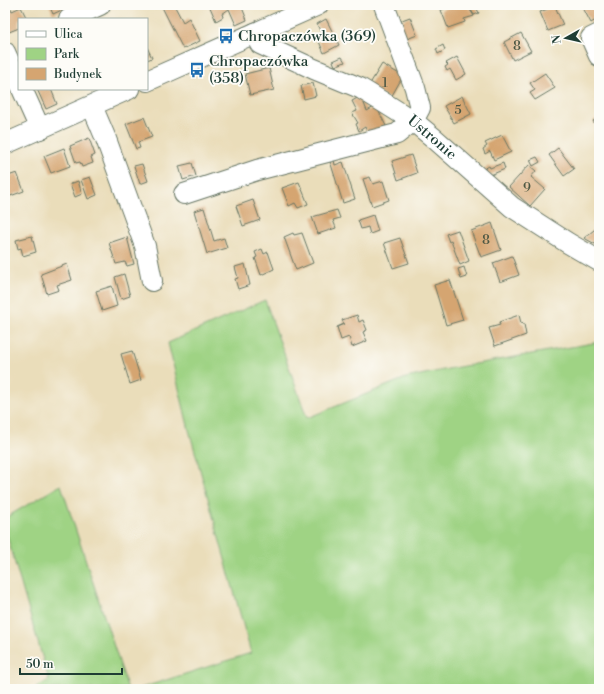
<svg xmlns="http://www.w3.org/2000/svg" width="604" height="694" font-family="'Libre Bodoni',serif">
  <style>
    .green { fill: #9fd384; stroke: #5f885c }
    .building { fill: #d5a571 }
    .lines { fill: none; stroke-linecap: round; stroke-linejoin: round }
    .minor-casing { stroke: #667563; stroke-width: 22 }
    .minor { stroke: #fff; stroke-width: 20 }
    .labels { text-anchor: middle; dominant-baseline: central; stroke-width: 3.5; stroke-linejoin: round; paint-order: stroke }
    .number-label { font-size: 13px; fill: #4c5743 }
    .poi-label { font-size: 15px; fill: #1f3d34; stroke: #fdfcf7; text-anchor: start }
    .street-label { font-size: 15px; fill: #1f3d34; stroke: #fdfcf7 }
  </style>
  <rect width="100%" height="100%" fill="#fdfcf7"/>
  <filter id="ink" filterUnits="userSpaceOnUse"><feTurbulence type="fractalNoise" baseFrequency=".025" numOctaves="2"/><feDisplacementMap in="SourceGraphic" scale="8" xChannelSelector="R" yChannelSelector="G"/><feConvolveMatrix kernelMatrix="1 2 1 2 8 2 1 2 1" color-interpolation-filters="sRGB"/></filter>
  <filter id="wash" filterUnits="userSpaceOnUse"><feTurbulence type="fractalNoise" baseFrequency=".012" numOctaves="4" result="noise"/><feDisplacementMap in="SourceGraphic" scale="16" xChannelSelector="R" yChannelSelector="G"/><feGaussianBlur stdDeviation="0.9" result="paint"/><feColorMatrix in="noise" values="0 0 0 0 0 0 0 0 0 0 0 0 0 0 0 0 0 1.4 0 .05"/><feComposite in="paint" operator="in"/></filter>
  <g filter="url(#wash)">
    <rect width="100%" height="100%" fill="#eaddba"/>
    <!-- green -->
    <path class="green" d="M265 300 307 418 406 378 453 368 599 342V689H138L251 653 189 430 168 343Z
      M61 485 128 689H34L49 680 5 529V518Z"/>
    <g id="blocks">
      <!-- building -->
      <path class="building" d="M49 5H63L64 9 53 14Z
        M161 5H174L183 22 189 18 200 41 183 49Z
        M209 5H241L247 20 236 25 229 9 222 14 223 17 216 21Z
        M454 5H467L474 16 464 19 465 22 448 28 441 10Z
        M468 5H477L479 8 477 9 479 13 474 15Z
        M583 5H599V18L591 23 582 6Z
        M10 6 12 11 21 7 27 19H19V28L9 32 5 22V8Z
        M555 6 563 25 548 31 540 12Z
        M410 17 417 35 407 39 394 23Z
        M326 19 339 45 324 53 317 37 322 35 317 24Z
        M521 33 531 51 513 60 504 42Z
        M443 45 445 50 438 54 436 49Z
        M147 47 152 58 147 60Z
        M342 57 345 62 335 66 333 61Z
        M457 57 466 74 456 80 450 69 447 71 445 67 448 65 446 63Z
        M382 64 403 76 390 99 368 87Z
        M269 68 274 90 250 95 245 74Z
        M545 73 555 88 535 100 530 93 535 90 530 83Z
        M313 83 316 96 304 99 301 86Z
        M37 89H51L57 104 46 109Z
        M361 96 367 111 376 106 386 126 368 134 365 127 359 131 356 124 358 123 352 113 357 111 352 101Z
        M462 96 471 114 454 123 444 106Z
        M144 117 152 137 138 142 140 148 136 149 126 124Z
        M599 117V130L593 121Z
        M502 135 511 152 494 160 490 151 485 154 483 149 487 146 485 143Z
        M89 138 95 155 91 157 93 163 82 167 80 162 76 163 70 146Z
        M64 148 70 166 51 173 44 156Z
        M558 148 574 169 564 176 549 155Z
        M411 155 417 173 398 180 392 161Z
        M537 157 540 162 533 166 530 160Z
        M334 160 335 165 343 162 355 199 343 203 330 161Z
        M192 163 196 176 183 180 179 166Z
        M503 163 505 169 488 176 484 169 489 166 490 168Z
        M142 164 148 181 140 184 134 166Z
        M529 165 536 171 531 177 545 189 530 206 509 187Z
        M17 173 24 191 5 198V177Z
        M90 177 97 195 88 199 81 180Z
        M370 177 373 184 383 181 389 200 372 206 363 179Z
        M78 181 82 194 75 197 70 184Z
        M299 182 308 204 298 208 295 203 289 206 282 188Z
        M253 200 260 220 243 226 236 206Z
        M204 208 214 241 224 238 227 248 207 254 194 211Z
        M337 210 340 218 333 220 336 228 318 234 312 217Z
        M373 215 378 231 370 234 368 227 361 229 358 220Z
        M492 223 501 250 481 257 471 231Z
        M599 226V246L584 238Z
        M458 230 469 261 460 265 451 241 449 242 446 234Z
        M293 233 294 235 302 233 313 263 296 270 284 237Z
        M32 236 36 252 23 256 21 248 18 249 16 240Z
        M127 237 134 264 127 266 125 262 116 264 109 243Z
        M400 238 409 263 393 268 384 243Z
        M262 249 264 254 268 252 274 269 261 275 255 258 257 257 255 252Z
        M512 256 519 275 500 282 493 263Z
        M67 264 72 280 57 285 59 290 47 294 41 274Z
        M245 264 250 285 238 289 235 279 238 278 235 267Z
        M464 267 467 277 461 279 458 269Z
        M124 274 130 296 121 299 115 277Z
        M450 280 463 320 446 325 434 285Z
        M112 286 117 306 102 311 96 291Z
        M357 315 359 322 363 320 367 330 363 332 367 341 352 347 349 337 341 340 337 327 344 324 342 320Z
        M519 315 521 323 524 324 526 335 495 346 489 328 500 325 499 322Z
        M132 351 141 380 130 384 121 354Z"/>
    </g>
  </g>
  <g filter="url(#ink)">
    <use href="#blocks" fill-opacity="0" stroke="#667563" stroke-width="1"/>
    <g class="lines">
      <!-- minor casing -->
      <g class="minor-casing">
        <g id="minor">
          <path d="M69 19 100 5"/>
          <path id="s1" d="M255 33 260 44 314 69 360 88 386 104 413 121 435 139 512 207 568 243 599 261"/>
          <path d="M599 34 591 38 599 56"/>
          <path d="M5 52 19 83"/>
          <path d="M147 81 318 5"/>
          <path d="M22 89 40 129"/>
          <path d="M92 106 106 139 145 246 152 281"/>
          <path d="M5 144 129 89"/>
          <path d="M184 194 257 170 397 134 413 121 420 108 415 88 384 5"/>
        </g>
      </g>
      <!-- minor -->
      <use href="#minor" class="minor"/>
    </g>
  </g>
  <!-- icons -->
  <defs>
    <g id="bus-bare" transform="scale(1.2)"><path d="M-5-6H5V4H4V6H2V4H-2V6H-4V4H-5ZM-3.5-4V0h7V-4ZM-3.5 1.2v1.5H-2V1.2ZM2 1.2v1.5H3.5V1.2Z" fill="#1f6fb2" stroke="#fdfcf7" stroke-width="2.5" paint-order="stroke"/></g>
  </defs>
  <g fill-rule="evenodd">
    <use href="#bus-bare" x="226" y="36"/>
    <use href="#bus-bare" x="197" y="70"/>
  </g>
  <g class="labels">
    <!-- number labels -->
    <g class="number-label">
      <text x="517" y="46">8</text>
      <text x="385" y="83">1</text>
      <text x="458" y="110">5</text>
      <text x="527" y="188">9</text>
      <text x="486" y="240">8</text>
    </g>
    <!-- poi labels -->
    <g class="poi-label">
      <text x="238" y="36">Chropaczówka (369)</text>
      <text x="209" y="61">Chropaczówka<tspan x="209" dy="17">(358)</tspan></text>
    </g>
    <!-- street labels -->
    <g class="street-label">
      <text stroke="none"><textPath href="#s1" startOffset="209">Ustronie</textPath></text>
    </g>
  </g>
  <!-- margin -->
  <rect width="604" height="694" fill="none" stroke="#fdfcf7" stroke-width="20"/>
  <!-- legend -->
  <rect x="18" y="18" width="130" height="72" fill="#fdfcf7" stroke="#a4b0a9"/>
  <rect x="26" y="31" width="20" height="6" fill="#ffffff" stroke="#a4b0a9"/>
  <text x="54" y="38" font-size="12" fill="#1f3d34">Ulica</text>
  <rect x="26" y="48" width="20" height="12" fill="#9fd384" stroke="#a4b0a9"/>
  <text x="54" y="58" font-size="12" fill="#1f3d34">Park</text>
  <rect x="26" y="68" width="20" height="12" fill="#d5a571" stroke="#a4b0a9"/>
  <text x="54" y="78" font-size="12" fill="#1f3d34">Budynek</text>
  <!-- north arrow -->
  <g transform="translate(566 38) rotate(262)" stroke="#fdfcf7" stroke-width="3" paint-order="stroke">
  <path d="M0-3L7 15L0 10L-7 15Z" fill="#1f3d34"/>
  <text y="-6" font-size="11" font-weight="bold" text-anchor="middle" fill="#1f3d34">N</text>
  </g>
  <!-- scale -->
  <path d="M20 668v6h102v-6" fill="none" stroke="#1f3d34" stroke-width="2"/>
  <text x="26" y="668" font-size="12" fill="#1f3d34" stroke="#fdfcf7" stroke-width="3" paint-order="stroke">50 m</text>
</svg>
